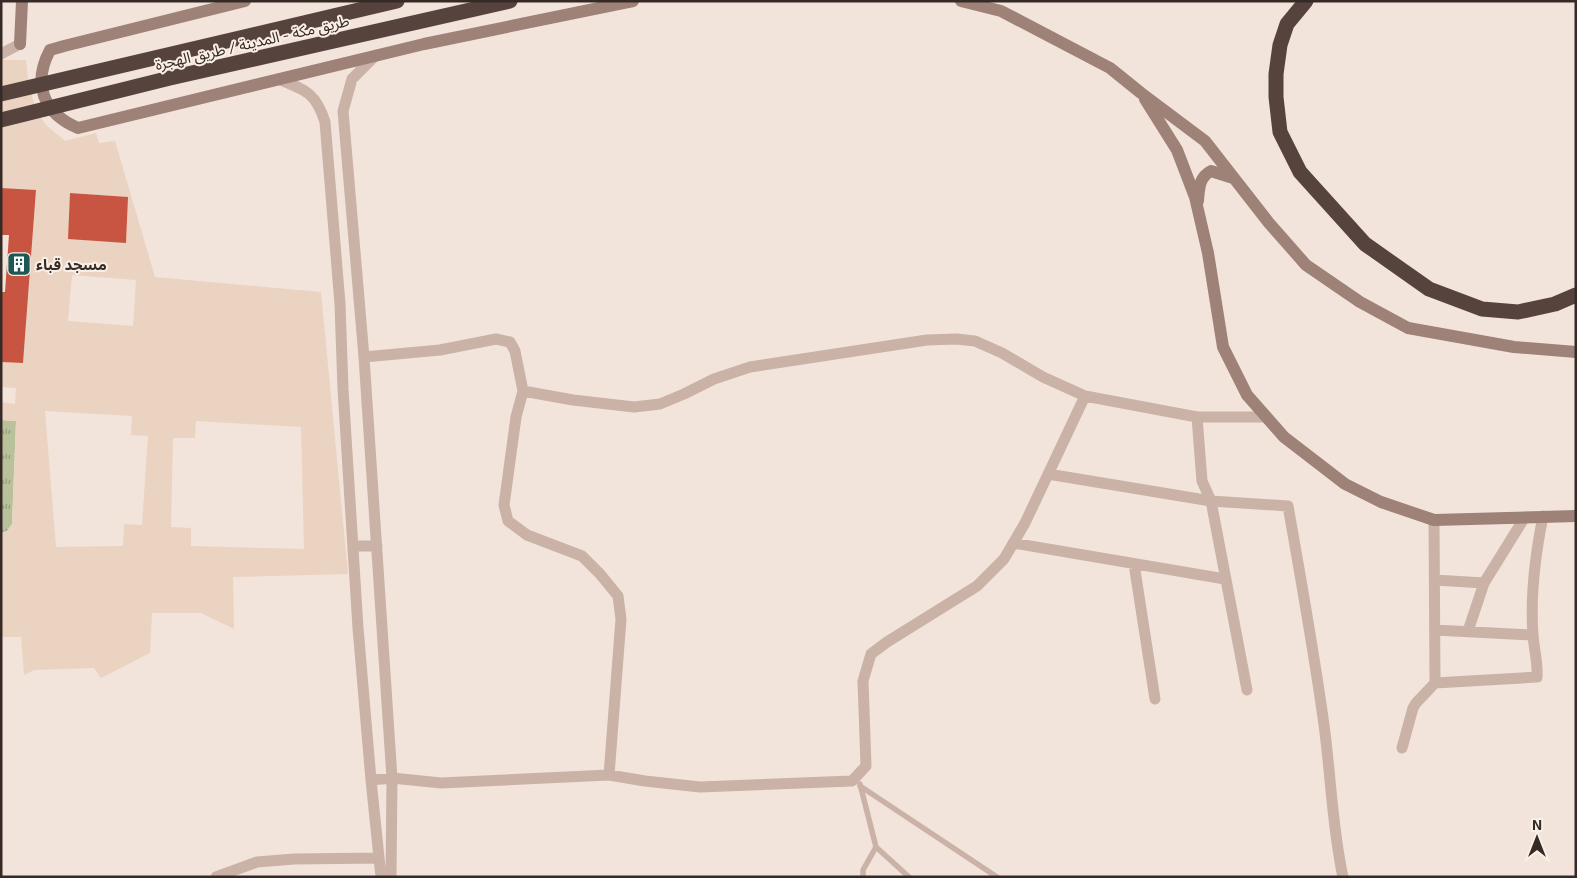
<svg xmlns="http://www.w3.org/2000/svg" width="1577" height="878" font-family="'Exo 2','Noto Sans Arabic',sans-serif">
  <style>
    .grass { fill: url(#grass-tufts) }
    .plaza { fill: #ead3c1; fill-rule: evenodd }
    .building { fill: #c85442 }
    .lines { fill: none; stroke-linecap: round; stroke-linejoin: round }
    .lane { stroke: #cab2a6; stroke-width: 5.5 }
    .street { stroke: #cab2a6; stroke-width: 11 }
    .secondary { stroke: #9e8177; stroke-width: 12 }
    .highway { stroke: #57433e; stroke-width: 15 }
    .labels { text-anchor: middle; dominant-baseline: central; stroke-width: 4; stroke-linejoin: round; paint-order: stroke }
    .street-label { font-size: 15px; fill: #362a27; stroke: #faefe7 }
    .poi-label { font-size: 15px; font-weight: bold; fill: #362a27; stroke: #faefe7; text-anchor: start }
  </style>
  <defs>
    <pattern id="grass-tufts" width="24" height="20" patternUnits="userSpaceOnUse" patternTransform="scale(1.25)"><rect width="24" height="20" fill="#b8c19a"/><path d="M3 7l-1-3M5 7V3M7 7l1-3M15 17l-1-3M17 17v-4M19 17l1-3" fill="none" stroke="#969d7e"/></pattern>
  </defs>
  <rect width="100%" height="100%" fill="#f2e4da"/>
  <!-- grass -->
  <path class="grass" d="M1 420 16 421 12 524 7 531 1 533Z"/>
  <!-- plaza -->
  <path class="plaza" d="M1 60H26L28 78 33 100 39 115 46 125 65 141 96 133 99 143 115 141 155 277 321 292 348 574 233 577 234 629 201 613H152L150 653 101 678 94 668 34 670 24 675 21 637H1V533L7 531 12 524 16 421 1 420V402L15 404 16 388 1 387V362L23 363 36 191 1 188ZM71 193 127 197V216L69 212ZM70 219 127 223 126 242ZM72 275 136 280 133 326 68 321ZM45 411 132 416 131 435 148 436 142 525 124 524 123 546 56 547ZM196 421 301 427 304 549 191 546V528L171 527 173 438H195Z"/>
  <!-- building -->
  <path class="building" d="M1 188 36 190 23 363 1 362V292H5L9 235H1Z
    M70 193 128 197 126 243 68 239Z"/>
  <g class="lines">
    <!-- lane -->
    <path class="lane" d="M860 784 876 847 909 877
      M860 786 997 877
      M863 877V870L876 847"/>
    <!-- street -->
    <path class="street" d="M1 54 20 44
      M376 55 352 79 343 111 364 357 392 778 391 877
      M278 79C306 90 316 93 325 122L340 304 343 389 358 628 371 780 381 877
      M364 357 440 350 496 339 510 342 515 351 523 391 516 417 504 505 508 521 527 535 582 556 600 574 618 596 621 619 609 775
      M523 391 573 400 634 407 660 404 684 394 714 379 750 367 927 340 956 339 975 341 1002 353 1043 377 1085 396 1197 417H1266
      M1197 417 1202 481 1211 501 1247 690
      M1048 474 1211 501 1288 506C1301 579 1314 652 1324 725 1331 776 1332 827 1343 877
      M1013 543 1225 579
      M353 546H377
      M1134 564 1155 699
      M1435 580 1484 583 1468 631
      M1484 583 1525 517
      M1435 630 1533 635
      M1435 683 1537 677C1538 663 1534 649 1533 635 1530 595 1535 556 1543 516
      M1402 748 1413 708 1416 703 1435 683 1434 520
      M371 780 392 778 441 783 609 775 645 781 700 787 852 781 866 766 863 681 871 654 887 642 977 586 1004 559 1025 523 1085 396
      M216 877 257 862 294 859 379 858"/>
    <!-- secondary -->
    <path class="secondary" d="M245 1 64 46 50 50C32 84 43 113 78 128L424 44 633 1
      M961 1 1001 11 1110 68 1141 93 1205 141 1269 223 1306 265 1360 302 1408 328 1514 347 1576 352
      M20 44 22 1
      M1145 99 1177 150 1195 197 1208 253 1223 347 1247 395 1284 437 1345 484 1381 502 1434 520 1576 516
      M1198 201C1199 189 1199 177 1211 171L1233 178"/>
    <!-- highway -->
    <path class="highway" d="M1306 1 1287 24 1280 45 1276 74V97L1280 132 1300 172 1365 244 1429 289 1482 309 1518 312 1555 304 1576 295
      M1 94 397 1
      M1 120 170 78 510 1"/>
  </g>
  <!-- icons -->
  <defs>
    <g id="building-square" transform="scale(1.25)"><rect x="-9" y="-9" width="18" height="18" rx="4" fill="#1c5855" stroke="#faefe7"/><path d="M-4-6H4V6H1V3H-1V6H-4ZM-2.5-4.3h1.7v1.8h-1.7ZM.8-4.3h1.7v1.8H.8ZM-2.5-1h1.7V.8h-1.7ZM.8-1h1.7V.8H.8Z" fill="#fff"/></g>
  </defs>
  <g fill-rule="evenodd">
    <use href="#building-square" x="19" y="264"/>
  </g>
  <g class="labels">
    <!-- street labels -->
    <g class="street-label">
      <text transform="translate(252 42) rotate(-13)">طريق مكة - المدينة / طريق الهجرة</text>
    </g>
    <!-- poi labels -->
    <g class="poi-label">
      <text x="36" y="264">مسجد قباء</text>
    </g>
  </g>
  <!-- border -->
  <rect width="1577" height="878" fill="none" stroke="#362a27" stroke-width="5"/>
  <!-- north arrow -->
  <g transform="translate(1537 838)" stroke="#faefe7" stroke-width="4" paint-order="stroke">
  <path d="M0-4L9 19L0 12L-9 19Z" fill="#362a27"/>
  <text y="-8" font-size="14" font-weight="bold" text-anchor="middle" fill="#362a27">N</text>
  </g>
</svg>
